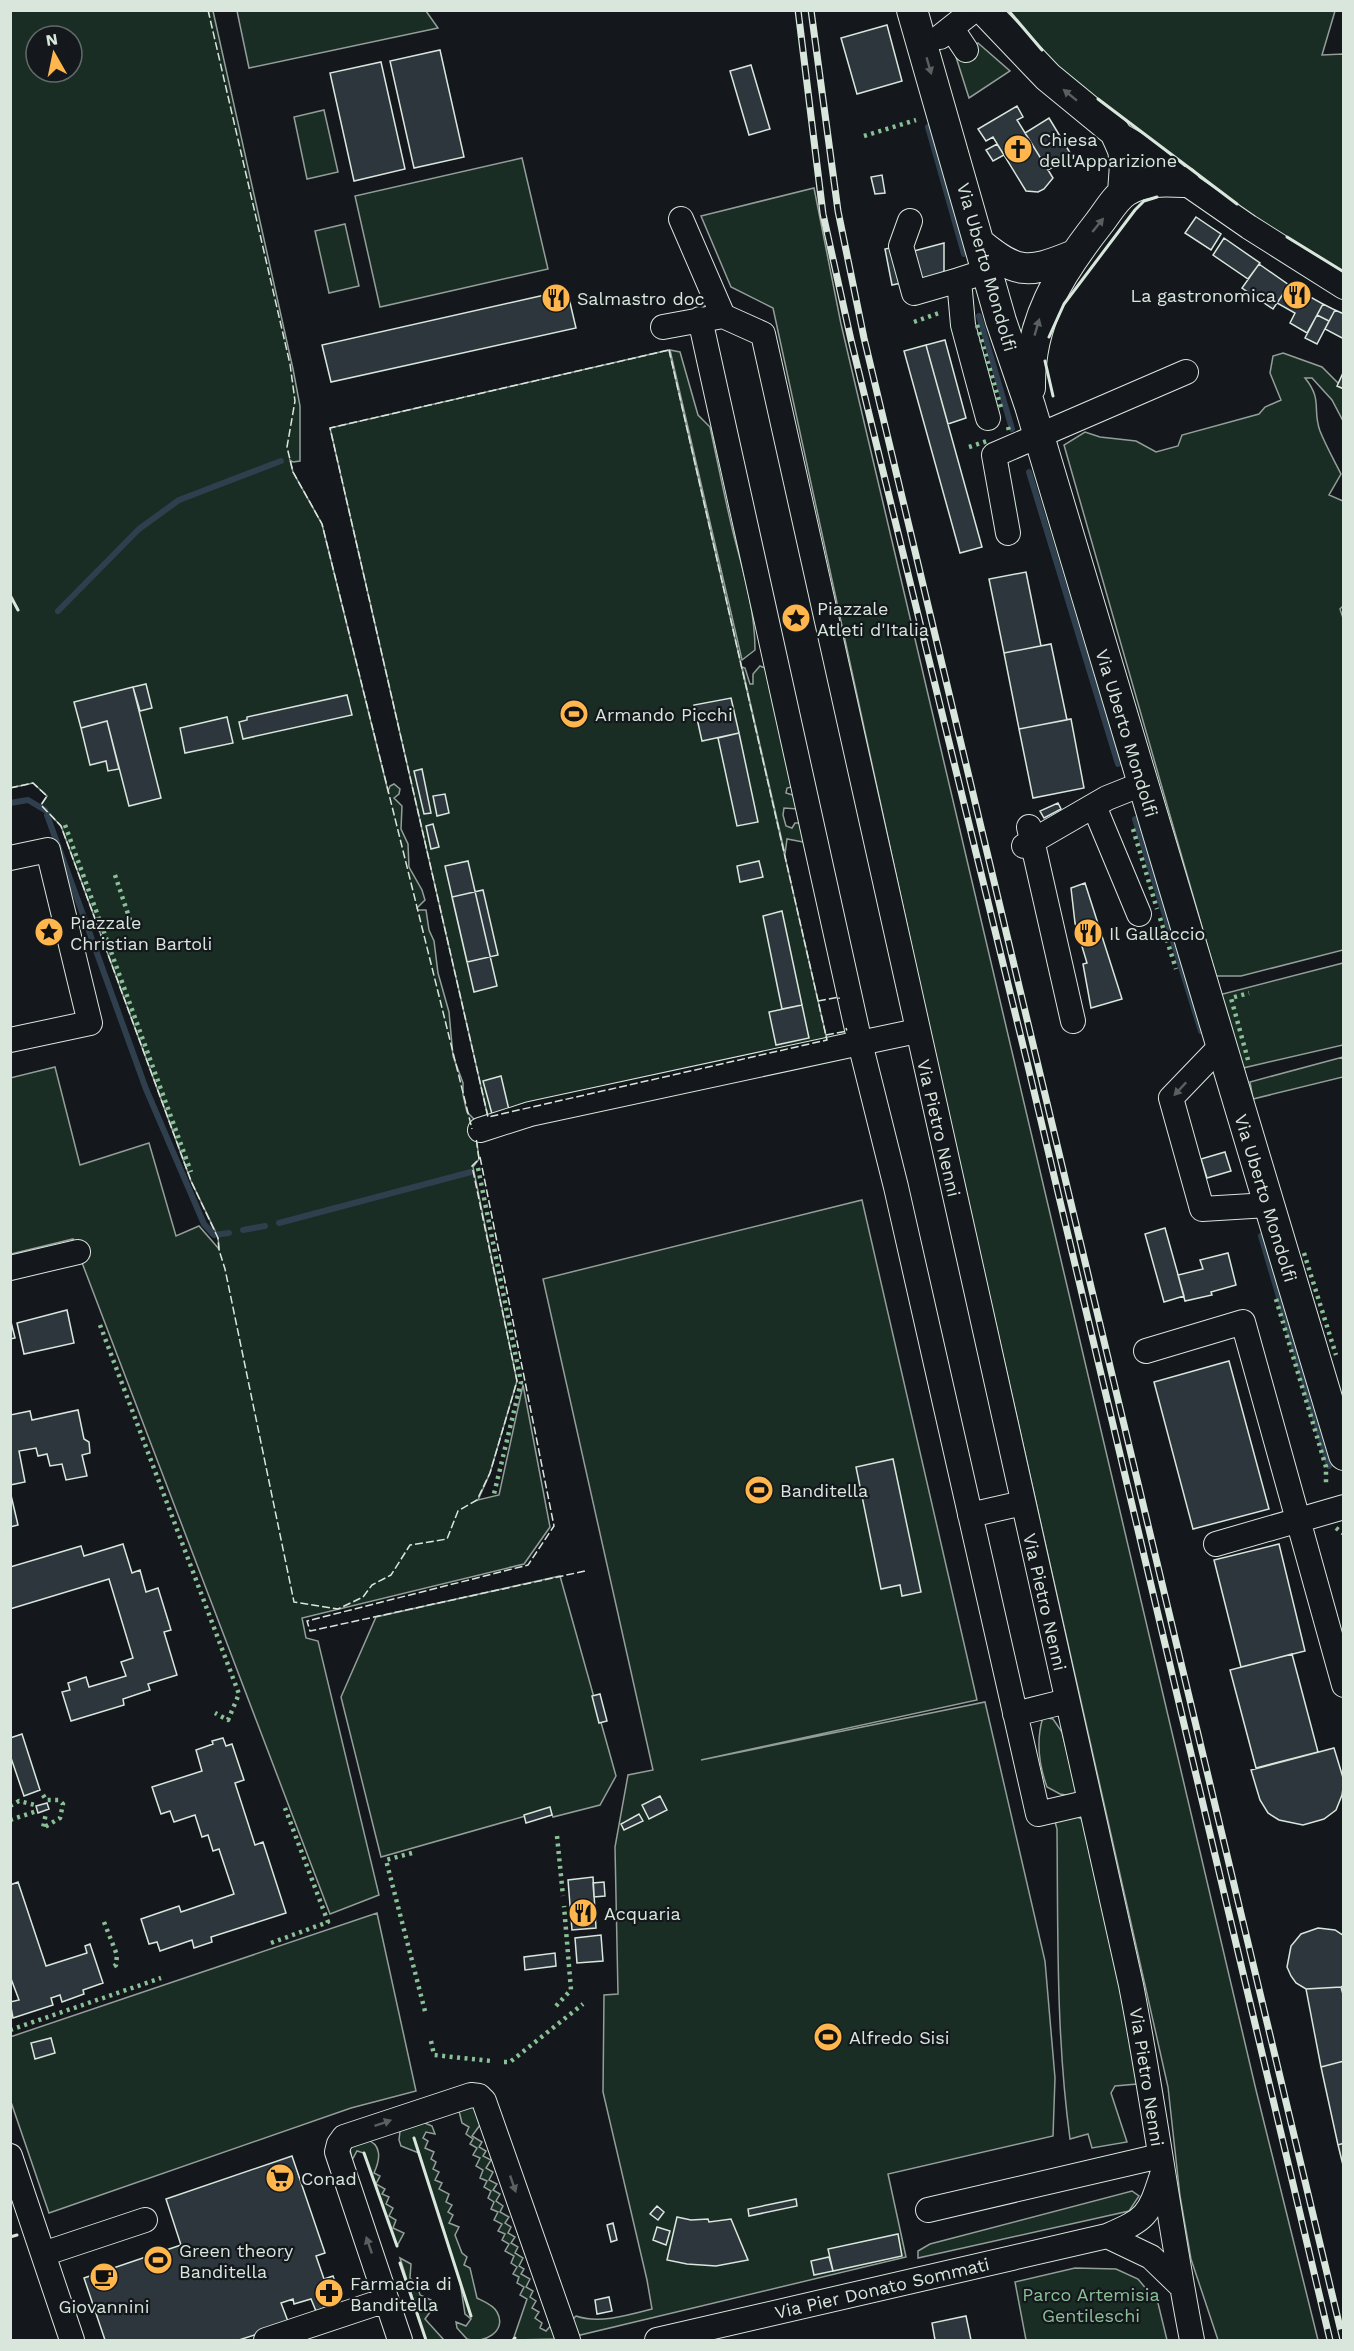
<svg xmlns="http://www.w3.org/2000/svg" width="1354" height="2351" font-family="'Work Sans',sans-serif">
  <style>
    .green { fill: #1a2d24; stroke: #939e99; stroke-width: 1.5; fill-rule: evenodd }
    .lines { fill: none; stroke-linecap: round; stroke-linejoin: round }
    .stream { stroke: #2f3f4d; stroke-width: 6 }
    .building { fill: #2c363c; stroke: #d8e6dc; stroke-width: 1.5 }
    .minor-casing { stroke: #d8e6dc; stroke-width: 26 }
    .major-casing { stroke: #d8e6dc; stroke-width: 32 }
    .minor { stroke: #14181c; stroke-width: 24 }
    .major { stroke: #14181c; stroke-width: 30 }
    .rail-casing { stroke: #d8e6dc; stroke-width: 7 }
    .rail { stroke: #14181c; stroke-width: 4.5; stroke-dasharray: 14; stroke-linecap: butt }
    .hedge { stroke: #8ac095; stroke-width: 4.5; stroke-dasharray: 3 4.5; stroke-linecap: butt }
    .fence { stroke: #d8e6dc; stroke-width: 1.5; stroke-dasharray: 8 3; stroke-linecap: butt }
    .wall { stroke: #d8e6dc; stroke-width: 3 }
    .oneway { fill: #59605f }
    .labels { text-anchor: middle; dominant-baseline: central; stroke-width: 4.5; stroke-linejoin: round; paint-order: stroke }
    .poi-label { font-size: 18px; fill: #d8e6dc; stroke: #14181c; text-anchor: start }
    .street-label { font-size: 18px; fill: #d8e6dc; stroke: #14181c }
    .park-label { font-size: 18px; fill: #8ac095; stroke: #14181c }
  </style>
  <rect width="100%" height="100%" fill="#14181c"/>
  <!-- green -->
  <path class="green" d="M11 11H213L293 369 300 406V461L293 462 290 460 293 472 322 524 388 791 390 786 394 784 400 789 399 794 394 798 402 806 401 829 408 844 409 867 422 890 425 900 417 908 418 910H426L429 930 434 941 438 973 449 1012 453 1056 463 1083V1095L467 1112 474 1119 479 1159 473 1167 517 1381 490 1473 478 1500 499 1495 523 1385 550 1527 524 1564 302 1618 306 1638 318 1641 379 1895 330 1914 73 1239 11 1254 10 1078 55 1067 80 1165 149 1143 176 1236 199 1226 219 1249 218 1237 191 1181 61 826 41 805 47 796 33 783 10 788ZM36 36H72V72H36Z
    M237 11H426L438 28 249 68Z
    M1009 11H1335L1322 55 1343 54V272L1257 219 1061 71Z
    M978 43 1010 71 969 98 956 57Z
    M324 110 338 172 307 179 294 117Z
    M522 158 548 269 380 307 355 196Z
    M814 188 841 324 1256 2090 1318 2340H1218L1191 2259 1180 2196 1168 2087 936 1059 773 308 731 287 701 216Z
    M345 224 359 286 329 293 315 231Z
    M669 350 827 1040 488 1117 330 428Z
    M670 350 680 352 698 415 710 427C718 464 725 500 734 536 744 574 755 610 755 650L742 660Z
    M1283 353 1322 367 1343 388V421L1332 400 1312 378H1305C1323 400 1312 409 1320 431 1326 446 1334 460 1341 474L1329 495 1343 501 1344 605 1340 609 1344 621 1343 950 1241 976H1216L1064 445 1085 432 1100 437 1136 441 1156 452 1178 446 1182 435 1259 414 1265 407 1281 400 1270 373 1273 356Z
    M760 666 765 668 800 785 787 788 786 793 796 796 798 809 784 808 783 815 786 826 792 828 795 823H804L807 839 803 842 787 839 785 854 742 667 745 668 750 684H753V674Z
    M1343 963V1045L1243 1068 1219 995Z
    M1343 1057V1077L1253 1099 1250 1082Z
    M862 1200 977 1700 701 1760 985 1702 1045 1961 1055 2078 1053 2136 888 2174 906 2257 576 2336 571 2321 576 2316C599 2324 629 2315 652 2309L647 2280 603 2092 604 1995 618 1994 615 1847 628 1775 653 1770 543 1279Z
    M560 1576 616 1776 600 1805 553 1817 550 1809 381 1857 341 1697 376 1617Z
    M1043 1717 1053 1719 1062 1732 1078 1797 1060 1794 1047 1787C1039 1765 1036 1740 1043 1717Z
    M1073 1815 1082 1819 1125 2006 1137 2084 1115 2086 1111 2093 1127 2142 1092 2148 1088 2134 1070 2139C1056 2036 1058 1932 1057 1829L1054 1818Z
    M377 1913 416 2091 351 2108 49 2213 11 2102 10 2037Z
    M458 2107H475L480 2125 472 2136 482 2142 479 2147 486 2151 483 2156 491 2160 486 2168 493 2172 489 2180 497 2184 493 2190 500 2194 496 2201 503 2206 500 2212 509 2217 505 2223 511 2227 508 2233 515 2237 511 2243 518 2247 515 2253 523 2258 519 2266 524 2269 521 2274 530 2279 526 2287 533 2291 530 2297 536 2301 532 2308 539 2312 535 2318 542 2323 540 2328 546 2331 552 2324 559 2339 513 2340 527 2299 520 2295 524 2287 517 2283 519 2277 513 2274 517 2267 511 2263 514 2256 505 2251 509 2244 502 2240 505 2234 498 2231 502 2224 494 2220 498 2212 491 2209 494 2202 488 2198 491 2191 484 2187 487 2181 480 2178 483 2170 476 2166 480 2158 473 2155 477 2148 470 2144 473 2139 466 2134 469 2127 462 2123Z
    M420 2121 432 2126 435 2134 426 2132 423 2138 428 2141 425 2148 434 2152 431 2159 436 2162 433 2169 439 2172 435 2180 442 2183 439 2189 449 2194 446 2202 452 2205 448 2212 453 2215 449 2223 459 2227 455 2235 462 2253 467 2257 464 2265 470 2268 477 2298C483 2301 494 2305 497 2312 508 2331 483 2345 467 2339L457 2328 456 2322 466 2326 471 2319 465 2314 460 2282 419 2153 401 2146 399 2140 400 2131Z
    M365 2139C383 2144 380 2160 374 2173L380 2176 376 2184 385 2189 382 2194 389 2197 386 2204 393 2208 389 2216 396 2220 393 2228 404 2233 397 2246 364 2153 357 2151 352 2160 350 2149 355 2142Z
    M1132 2191 1139 2196 1129 2211 918 2258V2251L930 2244Z
    M400 2258 411 2264 410 2278 417 2284 420 2295 431 2300 429 2306 433 2308 425 2319 444 2340H426Z
    M1075 2268 1116 2269 1138 2279 1158 2303 1167 2340H1026L1015 2282Z"/>
  <g class="lines">
    <!-- stream -->
    <path class="stream" d="M928 127 964 254
      M979 316 1012 429
      M1029 472 1118 764
      M58 611 139 529 179 500 281 461
      M10 803 28 800 45 810
      M47 815 146 1089 204 1224 214 1235 229 1233
      M1135 819 1201 1031
      M279 1223 471 1172
      M243 1230 265 1226
      M1261 1236 1329 1466"/>
  </g>
  <!-- building -->
  <path class="building" d="M887 25 902 81 857 94 841 38Z
    M440 50 464 157 414 168 390 61Z
    M381 62 405 169 354 181 330 73Z
    M751 65 770 129 749 135 730 71Z
    M1017 106 1023 117 1017 120 1053 178 1044 189 1038 192 1026 191 993 137 986 141 978 129Z
    M1049 118 1072 156 1048 170 1025 133Z
    M997 144 1004 155 993 161 986 150Z
    M882 175 885 193 875 194 871 177Z
    M1196 217 1221 234 1211 250 1185 233Z
    M1224 238 1260 263 1248 279 1213 255Z
    M944 243V277L918 283 910 252Z
    M899 246 906 282 892 285 885 249Z
    M1259 264 1289 285 1273 309 1242 288Z
    M1289 285 1323 304 1307 333 1290 323 1295 313 1277 303Z
    M567 290 576 328 331 382 322 345Z
    M1323 304 1335 310 1329 321 1317 315Z
    M1335 310 1344 314V339L1325 329Z
    M1317 315 1329 321 1317 344 1305 338Z
    M945 340 966 418 948 424 926 345Z
    M926 345 982 547 960 553 904 351Z
    M1343 373H1344V389L1337 386Z
    M1026 572 1041 646 1004 653 989 579Z
    M1051 644 1067 720 1019 729 1004 653Z
    M146 684 152 708 140 711 133 687Z
    M133 687 161 798 129 806 107 721 81 728 74 702Z
    M347 695 352 715 243 739 239 722 247 720V717Z
    M731 698 739 733 702 741 694 705Z
    M227 717 233 743 185 753 180 728Z
    M1071 719 1084 788 1033 798 1019 729Z
    M107 721 119 769 108 771 106 761 90 765 81 728Z
    M739 733 758 822 737 826 718 738Z
    M422 769 431 813 424 814 414 771Z
    M445 794 449 813 437 816 433 796Z
    M1058 803 1061 809 1044 818 1040 811Z
    M433 824 439 847 431 849 426 826Z
    M468 861 497 986 474 992 445 866Z
    M759 861 763 877 740 882 737 866Z
    M1085 883 1122 999 1091 1008 1083 964 1087 963 1075 923 1071 888Z
    M483 890 498 955 467 962 452 897Z
    M782 911 802 1005 782 1009 763 916Z
    M802 1005 809 1038 776 1045 769 1012Z
    M501 1076 509 1110 492 1114 483 1081Z
    M1225 1152 1231 1171 1207 1178 1201 1159Z
    M1165 1228 1184 1296 1164 1302 1145 1234Z
    M1228 1253 1236 1285 1211 1292 1212 1295 1185 1301 1178 1275 1203 1269 1200 1260Z
    M67 1310 74 1343 24 1354 17 1323Z
    M10 1318 15 1338 10 1339Z
    M1229 1361 1269 1509 1193 1529 1154 1382Z
    M78 1410 84 1439 89 1442 90 1453 82 1455 87 1476 66 1480 62 1464 50 1466 47 1454 38 1456 36 1448 19 1451 25 1482 10 1485V1415L30 1411 32 1420Z
    M893 1459 921 1592 902 1596 900 1585 881 1589 856 1467Z
    M10 1491 18 1525 10 1527Z
    M123 1544 132 1573 140 1570 146 1592 158 1588 171 1630 164 1632 177 1675 148 1684 150 1690 123 1699 124 1705 71 1721 62 1692 70 1690 68 1683 86 1677 89 1687 126 1676 121 1662 133 1658 109 1579 10 1609V1567L81 1546 84 1556Z
    M1279 1544 1305 1651 1241 1667 1214 1560Z
    M1292 1654 1318 1752 1256 1768 1230 1670Z
    M600 1694 607 1721 599 1723 592 1696Z
    M22 1734 40 1790 24 1796 10 1755V1738Z
    M223 1738 226 1746 232 1744 244 1780 235 1783 255 1845 263 1842 286 1913 211 1937 212 1942 194 1948 192 1940 160 1951 157 1942 149 1944 141 1919 179 1906 181 1912 234 1894 219 1849 213 1851 208 1835 202 1837 195 1815 174 1822 170 1811 161 1814 152 1787 202 1771 196 1750 213 1744 212 1741Z
    M1334 1748 1344 1781 1342 1795 1336 1810 1324 1819 1303 1825 1279 1820 1268 1813 1260 1800 1251 1770Z
    M660 1796 667 1810 649 1819 642 1805Z
    M47 1803 49 1809 38 1813 36 1806Z
    M550 1807 552 1815 526 1823 524 1815Z
    M639 1814 643 1821 624 1830 621 1824Z
    M593 1877 596 1928 572 1930 568 1880Z
    M18 1882 46 1966 87 1953 85 1946 90 1944 103 1983 83 1990 84 1994 62 2002 60 1995 51 1998 53 2005 13 2018 10 2002 19 2000 10 1976V1885Z
    M604 1882 605 1896 594 1897 593 1883Z
    M1318 1928 1335 1930 1344 1936V1985L1341 1987 1306 1989 1296 1983 1291 1976 1287 1967 1291 1946 1301 1934Z
    M601 1935 603 1961 577 1963 575 1938Z
    M555 1953 556 1966 525 1970 524 1957Z
    M1341 1987 1344 1998V2061L1321 2067 1306 1989Z
    M51 2038 55 2053 35 2059 31 2043Z
    M1344 2061V2143L1338 2145 1321 2067Z
    M1344 2143V2169L1338 2145Z
    M292 2156 325 2253 316 2256 324 2279 333 2276 342 2302 316 2311 311 2299 294 2304 293 2299 281 2303 289 2324 239 2340H105L84 2278 181 2245 166 2199Z
    M796 2199 797 2206 749 2216 748 2209Z
    M657 2206 664 2212 658 2220 650 2214Z
    M677 2217 691 2220 708 2219 709 2222 731 2219 748 2260 716 2266 687 2264 667 2260Z
    M613 2223 617 2240 611 2242 607 2225Z
    M657 2227 670 2231 666 2245 653 2240Z
    M898 2234 902 2256 833 2271 828 2249Z
    M829 2257 833 2271 814 2275 811 2261Z
    M609 2297 612 2311 597 2314 595 2300Z
    M966 2316 971 2340H935L932 2323Z"/>
  <g class="lines">
    <!-- minor casing -->
    <g class="minor-casing">
      <path id="minor" d="M952 29 966 50
        M940 37 974 10
        M1115 132 1141 147 1184 182 1249 227 1344 287
        M681 219 723 316
        M910 221 901 246 914 293 959 280
        M987 271 959 280 963 325 988 418
        M700 319 860 1043 917 1031
        M663 327 723 316 763 334 1131 1985C1154 2103 1169 2222 1192 2340
        M1008 533 994 455 1186 372
        M1094 806 1139 914
        M1029 827 1073 1021
        M1024 846 1107 798 1142 784
        M10 858 48 850 90 1023 10 1040
        M1221 1046 1171 1098 1202 1209 1268 1205
        M480 1130 530 1114 860 1043 896 1187 1038 1814 1090 1802
        M10 1268 78 1252
        M1146 1351 1243 1322 1344 1685
        M970 1515 1023 1503
        M1216 1544 1344 1507
        M1015 1714 1067 1701
        M10 2156 72 2340
        M928 2210 1160 2156
        M1107 2236 1151 2257 1181 2286
        M43 2254 145 2220
        M266 2340 386 2300
        M400 2340 337 2152 339 2144 344 2137 471 2095 479 2096 484 2101 568 2340
        M657 2340 1107 2236C1146 2219 1149 2216 1162 2175"/>
    </g>
    <!-- major casing -->
    <g class="major-casing">
      <path id="major" d="M912 10 1001 321 1030 406 1344 1455
        M984 10 1048 77 1115 132 1123 150 1125 164 1123 193
        M979 243C1016 274 1028 274 1072 256
        M1030 388C1029 321 1059 274 1099 223 1107 213 1115 198 1126 191 1144 180 1163 181 1184 182"/>
    </g>
    <!-- minor -->
    <use href="#minor" class="minor"/>
    <!-- major -->
    <use href="#major" class="major"/>
    <!-- rail casing -->
    <g class="rail-casing">
      <path id="rail" d="M798 10 823 214 851 340 1028 1066 1330 2340
        M811 10 838 211 864 338 1343 2340"/>
    </g>
    <!-- rail -->
    <use href="#rail" class="rail"/>
    <!-- hedge -->
    <path class="hedge" d="M864 136 916 120
      M914 322 942 312
      M977 325 1002 411
      M1008 427 1010 434
      M969 447 990 440
      M65 825 191 1172
      M1133 829 1157 909
      M115 875 133 929
      M1160 918 1176 969
      M1248 1060 1231 998 1249 993
      M478 1168 521 1382 494 1494
      M1304 1253 1336 1355
      M1276 1299 1326 1467V1486
      M100 1325 239 1694 228 1720 215 1713
      M1336 1528 1344 1534
      M43 1795 46 1800H59L63 1804 60 1818 43 1828 46 1813
      M10 1806 19 1801 35 1805
      M10 1820 37 1811
      M557 1836 563 1896
      M412 1853 386 1860 426 2015
      M104 1922 117 1955 116 1965 111 1968
      M271 1943 328 1922 285 1808
      M556 2006 571 1990 564 1906
      M10 2030 161 1978
      M431 2041 434 2055 491 2061
      M504 2062H510L583 2004"/>
    <!-- fence -->
    <path class="fence" d="M208 10 290 364 295 401 287 447 293 472 322 524 472 1129
      M669 350 827 1040 488 1117 330 428Z
      M10 788 33 783 47 796 41 805 61 826 191 1181 218 1238 219 1250 225 1269 294 1602 338 1609 363 1597 372 1585 391 1575 410 1545 447 1539 458 1511 477 1500 490 1473 517 1381 472 1166 479 1159 476 1137
      M818 1001 839 997V999
      M826 1035 847 1031 846 1028
      M480 1157 554 1526 528 1565 307 1621 310 1631 585 1571"/>
    <!-- wall -->
    <path class="wall" d="M1008 10 1042 50
      M1098 99 1237 204
      M1287 237 1344 272
      M1049 337 1064 304 1135 210 1144 201 1157 197
      M1045 361 1053 396
      M10 595 18 610
      M414 2138 471 2316
      M364 2153 397 2246
      M10 2237 17 2235
      M400 2263 426 2340
      M513 2340 515 2338"/>
  </g>
  <!-- one-way arrows -->
  <defs><path id="oneway-solid" d="M-6-.8H1V-3.2L6.5 0L1 3.2V.8H-6Z" transform="scale(1.5)"/></defs>
  <g class="oneway">
    <use href="#oneway-solid" transform="translate(929 66) rotate(74)"/>
    <use href="#oneway-solid" transform="translate(1070 95) rotate(-141)"/>
    <use href="#oneway-solid" transform="translate(1098 225) rotate(-51)"/>
    <use href="#oneway-solid" transform="translate(1037 327) rotate(-74)"/>
    <use href="#oneway-solid" transform="translate(1180 1089) rotate(133)"/>
    <use href="#oneway-solid" transform="translate(383 2123) rotate(-19)"/>
    <use href="#oneway-solid" transform="translate(513 2184) rotate(71)"/>
    <use href="#oneway-solid" transform="translate(369 2245) rotate(-109)"/>
  </g>
  <!-- icons -->
  <defs>
    <g id="church-disc" transform="scale(1.5)"><circle r="9.5" fill="#ffb74d" stroke="#14181c"/><path d="M-1.2-6h2.4v3.5h3.3v2.4h-3.3V6h-2.4V-.1h-3.3v-2.4h3.3Z" fill="#111"/></g>
    <g id="restaurant-disc" transform="scale(1.5)"><circle r="9.5" fill="#ffb74d" stroke="#14181c"/><path d="M-5-6h1v4h1v-4h1v4h1v-4h1v5L-1.5 .5V6h-2V.5L-5-1ZM5-6V6H3V1.5H1.5Q1.5-4 5-6Z" fill="#111"/></g>
    <g id="sight-disc" transform="scale(1.5)"><circle r="9.5" fill="#ffb74d" stroke="#14181c"/><path d="M0-6L1.8-2.2L6-1.7L2.9 1.2L3.7 5.4L0 3.3L-3.7 5.4L-2.9 1.2L-6-1.7L-1.8-2.2Z" fill="#111"/></g>
    <g id="stadium-disc" transform="scale(1.5)"><circle r="9.5" fill="#ffb74d" stroke="#14181c"/><path d="M0-5a6.5 5 0 1 0 0 10a6.5 5 0 1 0 0-10ZM-3.5-1.8h7v3.6h-7Z" fill="#111"/></g>
    <g id="supermarket-disc" transform="scale(1.5)"><circle r="9.5" fill="#ffb74d" stroke="#14181c"/><path d="M-6-5.5h2.5l.6 2H6L4.5 2H-2.5L-4.4-4H-6ZM-1.5 3.2a1.3 1.3 0 1 0 .1 0ZM3 3.2a1.3 1.3 0 1 0 .1 0Z" fill="#111"/></g>
    <g id="cafe-disc" transform="scale(1.5)"><circle r="9.5" fill="#ffb74d" stroke="#14181c"/><path d="M-5.5-4.5H6V0H3Q3 3.5 0 3.5H-2.5Q-5.5 3.5-5.5 0ZM3-3.2v2h1.7v-2ZM-6 4.5H4V6H-6Z" fill="#111"/></g>
    <g id="pharmacy-disc" transform="scale(1.5)"><circle r="9.5" fill="#ffb74d" stroke="#14181c"/><path d="M-2-6h4v4h4v4h-4v4h-4v-4h-4v-4h4Z" fill="#111"/></g>
  </defs>
  <g fill-rule="evenodd">
    <use href="#church-disc" x="1018" y="149"/>
    <use href="#restaurant-disc" x="1297" y="295"/>
    <use href="#restaurant-disc" x="556" y="298"/>
    <use href="#sight-disc" x="796" y="618"/>
    <use href="#stadium-disc" x="574" y="714"/>
    <use href="#sight-disc" x="49" y="932"/>
    <use href="#restaurant-disc" x="1088" y="933"/>
    <use href="#stadium-disc" x="759" y="1490"/>
    <use href="#restaurant-disc" x="583" y="1913"/>
    <use href="#stadium-disc" x="828" y="2037"/>
    <use href="#supermarket-disc" x="280" y="2178"/>
    <use href="#stadium-disc" x="158" y="2260"/>
    <use href="#cafe-disc" x="104" y="2277"/>
    <use href="#pharmacy-disc" x="329" y="2293"/>
  </g>
  <g class="labels">
    <!-- poi labels -->
    <g class="poi-label">
      <text x="1039" y="139">Chiesa<tspan x="1039" dy="21">dell'Apparizione</tspan></text>
      <text x="1276" y="295" text-anchor="end">La gastronomica</text>
      <text x="577" y="298">Salmastro doc</text>
      <text x="817" y="608">Piazzale<tspan x="817" dy="21">Atleti d'Italia</tspan></text>
      <text x="595" y="714">Armando Picchi</text>
      <text x="70" y="922">Piazzale<tspan x="70" dy="21">Christian Bartoli</tspan></text>
      <text x="1109" y="933">Il Gallaccio</text>
      <text x="780" y="1490">Banditella</text>
      <text x="604" y="1913">Acquaria</text>
      <text x="849" y="2037">Alfredo Sisi</text>
      <text x="301" y="2178">Conad</text>
      <text x="179" y="2250">Green theory<tspan x="179" dy="21">Banditella</tspan></text>
      <text x="350" y="2283">Farmacia di<tspan x="350" dy="21">Banditella</tspan></text>
      <text x="104" y="2306" text-anchor="middle">Giovannini</text>
    </g>
    <!-- street labels -->
    <g class="street-label">
      <text transform="translate(987 267) rotate(74)">Via Uberto Mondolfi</text>
      <text transform="translate(1127 733) rotate(73)">Via Uberto Mondolfi</text>
      <text transform="translate(939 1128) rotate(77)">Via Pietro Nenni</text>
      <text transform="translate(1266 1198) rotate(73)">Via Uberto Mondolfi</text>
      <text transform="translate(1045 1602) rotate(77)">Via Pietro Nenni</text>
      <text transform="translate(1147 2077) rotate(81)">Via Pietro Nenni</text>
      <text transform="translate(882 2288) rotate(-13)">Via Pier Donato Sommati</text>
    </g>
    <!-- park labels -->
    <g class="park-label">
      <text x="1091" y="2294">Parco Artemisia<tspan x="1091" dy="21">Gentileschi</tspan></text>
    </g>
  </g>
  <!-- border -->
  <rect width="1354" height="2351" fill="none" stroke="#d8e6dc" stroke-width="24"/>
  <!-- north arrow -->
  <g transform="translate(54 54) rotate(351)"><circle r="28" fill="#14181c" stroke="#626a69" stroke-width="1.5"/>
  <path d="M0-4.5L10 22L0 15L-10 22Z" fill="#ffb74d"/>
  <text y="-9" font-size="16" font-weight="bold" text-anchor="middle" fill="#d8e6dc">N</text>
  </g>
</svg>
